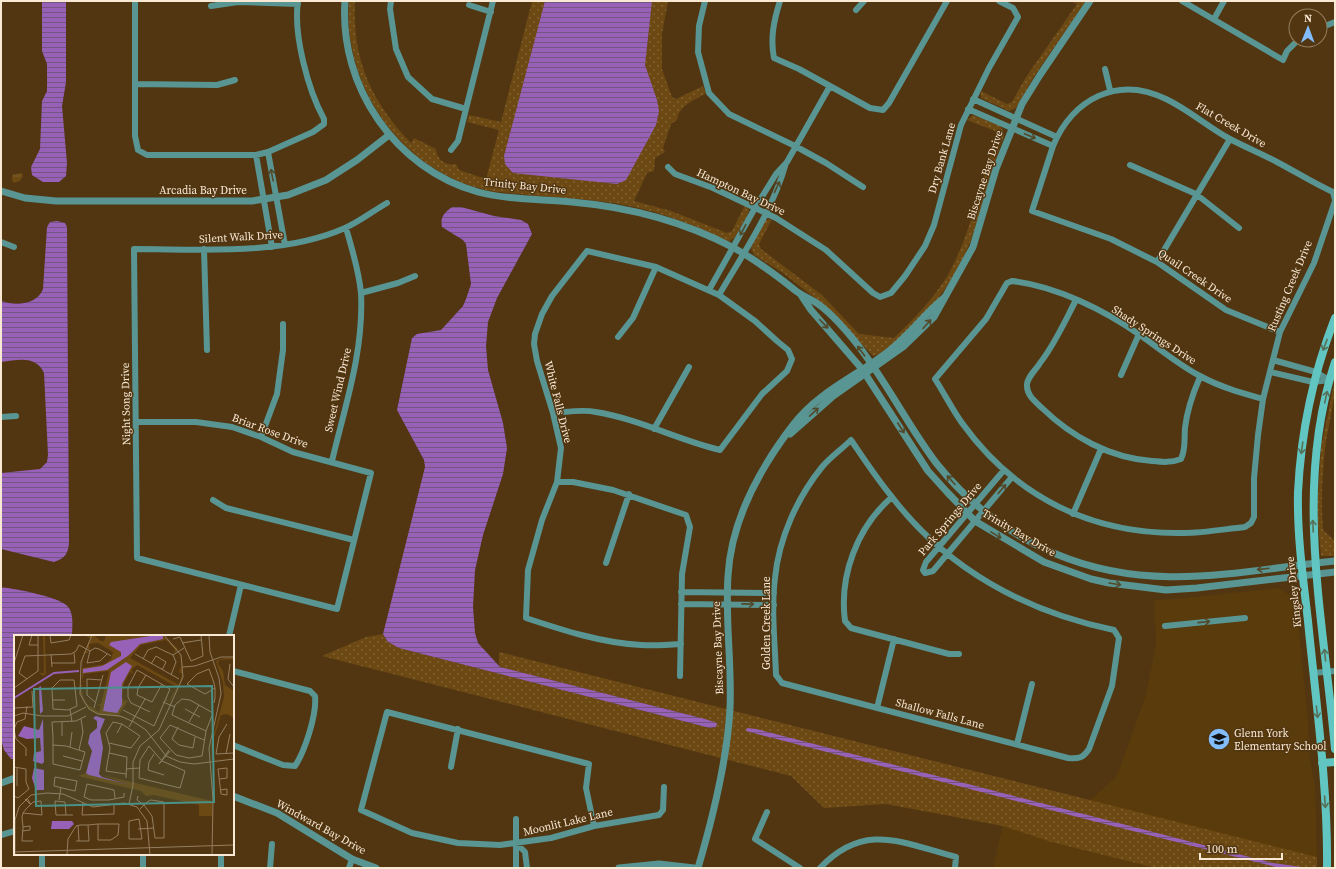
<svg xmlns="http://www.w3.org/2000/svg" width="1336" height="869" font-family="'Source Serif 4',serif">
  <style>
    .built { fill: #5a3b0b }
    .grass { fill: url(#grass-dots) }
    .park { fill: url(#park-tufts) }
    .water { fill: url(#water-rules) }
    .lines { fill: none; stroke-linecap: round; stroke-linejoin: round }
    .minor { stroke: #599592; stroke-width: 6 }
    .tertiary { stroke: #599592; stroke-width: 7 }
    .secondary { stroke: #61c6c2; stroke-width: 8 }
    .oneway { stroke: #53492b }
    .oneway2 { stroke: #577058 }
    .labels { text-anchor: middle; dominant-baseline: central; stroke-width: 3; stroke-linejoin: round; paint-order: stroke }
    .street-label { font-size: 11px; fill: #f9e8d4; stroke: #513611 }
    .poi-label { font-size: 11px; fill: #f9e8d4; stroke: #513611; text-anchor: start }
    .inset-river { fill: none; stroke: #9761b8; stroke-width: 2 }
    .inset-road { fill: none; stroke: #947d5f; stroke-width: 1 }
    .view { fill: #4a9288; fill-opacity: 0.15; stroke: #4a9288; stroke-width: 2 }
    .inset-edge { fill: none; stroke: #f9e8d4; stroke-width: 2 }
  </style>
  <defs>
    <pattern id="grass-dots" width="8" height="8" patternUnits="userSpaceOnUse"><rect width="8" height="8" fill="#6c4813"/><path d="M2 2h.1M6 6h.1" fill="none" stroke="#826234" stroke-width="1.8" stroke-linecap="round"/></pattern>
    <pattern id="park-tufts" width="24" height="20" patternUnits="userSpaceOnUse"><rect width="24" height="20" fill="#6c4813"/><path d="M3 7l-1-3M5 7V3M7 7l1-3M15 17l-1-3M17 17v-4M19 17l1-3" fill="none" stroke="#826234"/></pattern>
    <pattern id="water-rules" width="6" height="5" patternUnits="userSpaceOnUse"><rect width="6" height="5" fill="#9761b8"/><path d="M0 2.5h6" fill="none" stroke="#755582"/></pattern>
  </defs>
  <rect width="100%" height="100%" fill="#513611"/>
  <!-- built -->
  <path class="built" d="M1279 588 1296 599 1308 721 1309 756 1315 785 1317 857 1089 801 1117 776 1146 695 1156 644 1154 600 1186 598Z
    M1003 825 1051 842 1156 868H993Z"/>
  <!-- grass -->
  <path class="grass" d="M349 1H355C352 59 371 101 411 143L414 138 436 149C437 160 445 166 456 164L459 170 486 179 499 130 467 122 469 115 501 122 532 1H668L662 34V69L672 97 676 99 703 86 706 93C694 101 679 105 677 120L671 124 663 148 665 152 655 158 654 171 647 173 634 201 671 211 727 233 732 231 745 205 749 210 748 214 736 236 730 241H727C695 226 664 213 630 206 597 199 562 198 528 195 514 193 499 193 486 190 401 170 343 87 349 1Z
    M1071 1H1086L1035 75 1016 108 1009 111 981 98V91L1007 104 1012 102 1026 77 1077 4Z
    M973 115 1000 126 1004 132V136C992 166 985 198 975 229 961 271 934 310 900 338 892 344 883 355 873 356L825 306 783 273 754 255 751 248 765 220 772 219 759 244 761 249 822 295 859 334 894 338C914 319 933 299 948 275 972 232 980 182 997 136L995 131 967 120Z
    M1335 379C1335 405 1328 424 1325 449 1322 476 1321 504 1323 530L1335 541V556H1321L1317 512 1321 448Z
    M383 634 388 642 399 648 710 728 716 727 705 719 499 667V652L1317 857V868H1156L1051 842 1003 826 886 804 824 808 791 776 322 656 366 637Z"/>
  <!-- park -->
  <path class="park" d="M22 173 23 176 20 181 14 183 12 180V175Z"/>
  <!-- water -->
  <path class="water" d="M42 1H66V82L62 106 67 163 66 176 59 182H43L32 175 31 167 40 149 42 101 47 91V64L42 51Z
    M545 1H652L645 65 657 100 659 111 656 125 626 180 617 184 513 173 505 164 504 156Z
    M452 207H461L494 216 521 220 528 224 532 234 497 298 488 322 486 346 488 370 503 423 507 448 503 474 483 535 475 570 473 607 475 633 478 643 500 667 705 719 717 723 716 727 710 728 399 648 388 642 383 634 425 467 424 460 397 410 412 338 417 334 441 330 463 306 466 299 471 284 466 244 463 240 442 227C440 217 444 213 452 207Z
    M57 221 65 223 67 227 69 543C68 554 65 558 54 562L1 549V473L40 469 47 462 48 455 44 373C36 355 18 360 1 362V301C16 306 37 305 43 289L47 227 50 222Z
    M1 587C15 589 63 597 69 608 74 616 72 627 72 636H15V759H11L4 750 1 739Z
    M747 728 756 729 1273 863 1309 868H1280L1089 820 746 731Z"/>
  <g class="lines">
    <!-- minor -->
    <path class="minor" d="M135 1V136L138 150 147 155H256L268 152 313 132 324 124V119C308 90 293 34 298 1
      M391 1 390 9 396 49 408 77 432 99 466 109
      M705 1 699 26 698 52 709 93 729 114 795 146 826 163 863 187
      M780 1C774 20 770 38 774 58L799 69 870 108 883 110 889 103 947 1
      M1182 1 1283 60 1287 51 1298 40
      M469 5 491 12
      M211 6 238 2 298 4
      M856 10 864 1
      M1214 19 1224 1
      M1320 28 1335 22
      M1105 69 1110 90
      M135 84 217 85 235 80
      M973 99 1057 137
      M968 109 1053 146
      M451 150 458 141 493 1
      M268 152 285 245
      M256 155 272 247
      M1130 165 1196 194 1239 228
      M668 167 675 174 713 188 776 218 826 250 873 293 880 297 891 293 905 276 925 246 934 225 961 125 989 68 1018 17 1013 8 999 1
      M1 242 14 247
      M204 249 207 350
      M1157 262 1230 139
      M709 290 755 208 776 174 787 162 830 86
      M361 293 398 283 415 276
      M719 295C743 254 773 210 786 163
      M1076 300C1065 321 1055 344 1040 363 1036 370 1026 378 1027 386 1027 396 1036 402 1042 408 1072 437 1110 458 1152 461 1162 462 1171 463 1181 459 1186 449 1184 439 1185 428 1187 410 1193 393 1200 377
      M1280 332 1226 310 1157 262 1111 239 1032 211 1053 146C1073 99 1117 75 1166 99 1189 110 1208 127 1230 139 1245 147 1262 154 1277 162 1296 172 1313 183 1333 192L1335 200
      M618 337 633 318 656 267 587 251 552 296 542 314 535 334 534 344 537 361 553 413 561 448 557 482 542 520 528 570 526 618C562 630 602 643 641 645 654 646 668 645 681 644
      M1273 360 1316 372 1329 380
      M1270 372 1313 382 1329 380
      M1121 375 1139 334
      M1263 399C1242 393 1220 387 1200 376 1179 365 1160 349 1140 335 1104 310 1056 286 1012 281L1007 283 986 319 935 379C944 393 952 409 962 423 1016 498 1093 535 1184 533 1204 533 1225 529 1245 527L1251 523 1254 517V478L1258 435 1263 399 1280 332 1314 263 1335 201
      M553 413C567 412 583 409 596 412 639 419 678 440 720 450L762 394 787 371 792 359 788 350 777 341 755 321 719 295 656 267
      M1 417 16 416
      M136 422H196L232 427 261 437 293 452 371 473 337 609 137 558 134 249C202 249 282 256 345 228 359 222 373 211 387 203
      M654 429 689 367
      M261 437 277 394 283 350V324
      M851 440C864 459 877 479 892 497 947 569 1026 612 1114 630L1119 638 1112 686 1089 749C1083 758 1079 759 1068 758L782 683 776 675C775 643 771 610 775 578 779 538 797 498 822 467 830 457 842 449 851 440Z
      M332 461C345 406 364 351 361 293 359 271 352 249 346 228
      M1004 470 926 562 923 570 925 573 933 571 1012 477
      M557 482H573L613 490 686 515 690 527 682 574 680 676
      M892 497C857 527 839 576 845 621L851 628 949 654H959
      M213 500 226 508 354 540
      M1073 514 1101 449
      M606 563 629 494
      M681 592 774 593
      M681 604 774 605
      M1165 626 1245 618
      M229 636 241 585
      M233 671 310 691 315 696C317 714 305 751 295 766L283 765 233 745
      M1313 673 1335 671
      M877 708 894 639
      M1017 744 1032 684
      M451 767 458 729
      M767 812 755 839 800 868
      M594 826 586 788 589 764 387 712 361 810 412 833 458 843 500 845 551 838 594 826 659 815 663 810 664 787
      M1 835 15 831
      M517 844 525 852 527 868
      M42 854V868
      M143 854V868
      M221 854V868
      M270 868 272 844
      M349 868 352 859
      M516 868V819
      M820 868C865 821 902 843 956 857L955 868"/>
    <!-- tertiary -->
    <path class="tertiary" d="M345 1C339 86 395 169 478 192 508 200 541 199 572 202 629 207 683 221 734 248 756 260 776 275 796 291 803 296 811 299 818 304 831 313 843 327 853 339 885 378 907 425 937 464 969 504 1010 535 1056 554 1151 594 1238 571 1335 561
      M1 191 25 198 56 201H252L288 195 326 180 357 160 389 135
      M801 295 811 310 862 369 928 471 947 492 975 521 1044 562 1091 579 1109 583 1166 590 1197 588 1335 572
      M790 434 832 397 903 347 934 317 973 247 996 169 1022 104 1040 75 1090 1
      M1 783 15 778
      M233 796 277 813 352 859 376 868
      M619 868 659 864 694 868
      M698 868C713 817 727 762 730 709 732 664 725 620 728 576 731 521 760 468 793 425 817 393 853 378 885 354 907 338 923 315 945 297"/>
    <!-- secondary -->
    <path class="secondary" d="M1335 362C1293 489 1324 620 1335 749
      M1322 763 1335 762
      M1327 868C1328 786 1316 703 1308 621 1303 578 1297 535 1298 492 1301 432 1313 374 1335 318"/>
  </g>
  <!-- one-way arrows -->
  <defs><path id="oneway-shaft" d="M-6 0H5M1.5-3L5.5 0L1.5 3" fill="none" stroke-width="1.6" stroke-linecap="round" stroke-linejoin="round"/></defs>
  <g class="oneway">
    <use href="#oneway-shaft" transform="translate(1030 136) rotate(23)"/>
    <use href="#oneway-shaft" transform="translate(272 175) rotate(-101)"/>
    <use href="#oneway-shaft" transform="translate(777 187) rotate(-65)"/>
    <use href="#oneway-shaft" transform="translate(743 230) rotate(118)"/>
    <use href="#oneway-shaft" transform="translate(824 324) rotate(46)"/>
    <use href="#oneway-shaft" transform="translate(927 324) rotate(-48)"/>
    <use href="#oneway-shaft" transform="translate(861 351) rotate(-127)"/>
    <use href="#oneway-shaft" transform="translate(814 412) rotate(-43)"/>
    <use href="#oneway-shaft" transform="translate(901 428) rotate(57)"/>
    <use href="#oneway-shaft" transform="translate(951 480) rotate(-132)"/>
    <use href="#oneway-shaft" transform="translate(1002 489) rotate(-50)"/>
    <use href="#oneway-shaft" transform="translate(996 535) rotate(32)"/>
    <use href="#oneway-shaft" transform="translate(1263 569) rotate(173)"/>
    <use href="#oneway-shaft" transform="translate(1115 584) rotate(9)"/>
    <use href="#oneway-shaft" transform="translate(748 604) rotate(1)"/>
    <use href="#oneway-shaft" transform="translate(1204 622) rotate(-6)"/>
  </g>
  <g class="oneway2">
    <use href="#oneway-shaft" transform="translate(1325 345) rotate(111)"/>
    <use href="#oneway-shaft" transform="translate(1326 397) rotate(-78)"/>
    <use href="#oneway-shaft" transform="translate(1302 448) rotate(98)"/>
    <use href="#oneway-shaft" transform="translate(1313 526) rotate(-92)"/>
    <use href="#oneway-shaft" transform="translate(1325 655) rotate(-96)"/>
    <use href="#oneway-shaft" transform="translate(1317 712) rotate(84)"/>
    <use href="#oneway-shaft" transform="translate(1325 802) rotate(86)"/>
  </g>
  <!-- icons -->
  <defs>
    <g id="school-disc" transform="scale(1.15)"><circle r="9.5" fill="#83bcfb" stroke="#513611"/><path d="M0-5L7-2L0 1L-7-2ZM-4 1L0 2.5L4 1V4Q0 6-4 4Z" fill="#111"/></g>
  </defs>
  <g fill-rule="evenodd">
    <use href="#school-disc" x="1219" y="739"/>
  </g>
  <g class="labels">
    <!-- street labels -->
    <g class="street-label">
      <text transform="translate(1231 125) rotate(30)">Flat Creek Drive</text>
      <text transform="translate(942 158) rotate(-74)">Dry Bank Lane</text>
      <text transform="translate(985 175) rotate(-72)">Biscayne Bay Drive</text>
      <text transform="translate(525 186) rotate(6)">Trinity Bay Drive</text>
      <text x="203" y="190">Arcadia Bay Drive</text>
      <text transform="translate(741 192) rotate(25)">Hampton Bay Drive</text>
      <text transform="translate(241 237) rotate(-3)">Silent Walk Drive</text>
      <text transform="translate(1195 276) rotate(34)">Quail Creek Drive</text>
      <text transform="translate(1290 286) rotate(-67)">Rusting Creek Drive</text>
      <text transform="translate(1154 335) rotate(33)">Shady Springs Drive</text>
      <text transform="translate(338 390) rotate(-77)">Sweet Wind Drive</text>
      <text transform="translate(558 402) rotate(76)">White Falls Drive</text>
      <text transform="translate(126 404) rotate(-91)">Night Song Drive</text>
      <text transform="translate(270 431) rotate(20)">Briar Rose Drive</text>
      <text transform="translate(950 519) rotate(-50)">Park Springs Drive</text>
      <text transform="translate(1019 533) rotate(30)">Trinity Bay Drive</text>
      <text transform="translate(1294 592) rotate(-96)">Kingsley Drive</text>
      <text transform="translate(766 623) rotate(-90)">Golden Creek Lane</text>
      <text transform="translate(718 648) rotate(-92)">Biscayne Bay Drive</text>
      <text transform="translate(940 714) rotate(15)">Shallow Falls Lane</text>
      <text transform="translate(568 822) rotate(-13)">Moonlit Lake Lane</text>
      <text transform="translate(321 827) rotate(29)">Windward Bay Drive</text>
    </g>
    <!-- poi labels -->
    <g class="poi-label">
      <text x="1234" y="733">Glenn York<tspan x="1234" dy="13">Elementary School</tspan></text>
    </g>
  </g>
  <!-- overview -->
  <g transform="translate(14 635)">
    <rect width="220" height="220" fill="#513611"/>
    <path d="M29 0H31L32 39 29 41 25 38H30ZM70 0H80L87 6H90L92 0H149L164 14 160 19 161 15 152 5 127 10 116 23 165 50 168 39 165 37 168 29 166 20 161 21 166 19 169 31 168 45 156 66H151V64L155 66 163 52 123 30 117 35 120 39 116 37 110 48 108 62 110 66 114 65 105 80 117 84 120 80 119 84 85 79 77 75 71 70 68 64 66 55 67 50 72 51H68L67 53 71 68 85 77 87 71 82 70 87 69 95 36 70 39 68 46 73 47H68V27L70 17 72 15 75 18H70L68 33 91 29 97 24 99 17 84 8 75 9 76 15 72 12 77 4ZM212 23H220V24L205 25 204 29 209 36 211 50 220 56V83L213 79 207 80 200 103 198 120 201 125 216 123V119L217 123 198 126 197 111 199 102 210 62 209 48 202 26 206 24ZM72 138 116 150 88 140 198 166V181H185V170L140 160 132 161 127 156 64 141Z" fill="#6c4813"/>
    <path d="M143 0 149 1V4L126 9 115 20 93 35 69 38V34L88 31 107 21V17L95 10 97 7ZM112 27 118 31 108 49V70L103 78 89 76 97 37ZM27 51 29 76 26 79 25 52ZM82 81 91 84 86 96 89 113 85 139 88 142 117 150 75 140 72 138 78 116 74 108 76 99 83 93V86L79 83ZM29 84 30 127 28 129 19 126 20 118 27 116 26 103 13 104 4 101 10 91 25 95ZM20 133 30 135V155H22L18 143ZM38 186H58L60 189 55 194H37Z" fill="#9761b8"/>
    <path class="inset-river" d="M0 63 40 38 65 36"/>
    <path class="inset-road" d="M18 0 15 10H24M36 0 37 8 55 5 57 0M78 0 67 27 66 59 75 74 84 79 106 81 120 87 132 95 152 121 166 127 180 129 220 124M195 0 196 17 205 43 207 59 195 113 199 165 198 220M159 4 166 2 177 26 189 21 187 0M168 8 187 5M65 10 76 16M37 19 38 32M93 19 86 26 73 28 76 16 81 13 85 14 97 21M121 19 165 44M159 20 170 13M129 24 134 15 142 12 159 20M0 28 9 0M37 28H61L60 18M137 29 142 21 152 27 148 35M216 29 214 44 220 52M169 32 181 31 207 22H220M132 40 124 53 123 60 138 67 148 49M157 40 162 27 159 20M13 44 5 38 11 21 57 19 62 16 65 10M46 45H60L63 71 54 75 39 74 38 53ZM0 53 24 36V0M168 64 176 65 199 78 192 96 188 121 175 123 162 120 146 103 156 90 190 105M168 64 161 70 158 80 192 96M38 65H51M149 67 161 72M82 68 73 60V44L88 45M200 68 201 63V53L200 48 195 34 183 39 173 49 191 59 201 53M0 73 19 72 18 56M80 73 89 40M56 74 58 87M171 74 186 82M109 75 140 91 156 54 123 35 114 52V62L117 68 136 77M0 81 9 78 28 81H54L72 72M11 84 3 87 0 94 2 104 12 113V121M11 84 13 71M48 87V101M175 87 185 70M213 89 205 102 202 119 220 118M115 92 131 64M164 92 158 104 165 110 179 113 181 102M103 98 108 89 99 87 92 98 96 113 92 136 112 139M95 108 117 113 126 101 108 89M39 110 52 111 71 117 66 135 39 129V102L38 87 62 86 72 81M126 111 145 95 169 42 167 20 150 0M135 111 148 126 171 136 166 153 125 143 126 125ZM56 112 58 97M65 115 69 97 67 84M155 115 145 129 156 116M95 118 113 122 112 143M140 119 135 127 134 135 150 140M212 119 216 99M49 121 68 126M0 132 12 134V147L15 154 4 163 0 161M112 134 125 133M41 142 63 146 61 156 40 151ZM206 144 213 143V133L204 134 207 159 213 160V154L207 155M3 151V133M124 161 123 165 130 170 138 181 141 203H150V167L137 165 133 167 126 174M101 163 100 155 73 149 70 162 77 165H95L110 162V158M11 164 17 170 13 163M45 165 47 152M69 168 68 180 100 179V170M115 169 119 150V127L126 111M9 178 28 180 27 166 19 167 12 174 9 178 8 182 9 192M52 180 51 167 41 166 42 180H59M125 184 128 204H115V186ZM64 190 65 206M9 192 8 206H19M124 194 140 193M8 196 16 195V191L9 192M62 206H75L74 190M0 217 220 210M1 220V185L5 172 17 160 33 158 49 159 79 172 110 168 123 172 133 186 136 220M53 220 54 204 62 191 66 190H74L84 189H105L104 200 97 205H84V189M154 220H169"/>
    <path class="view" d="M198 51 200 167 22 171 20 54Z"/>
    <rect width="220" height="220" class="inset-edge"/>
  </g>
  <!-- border -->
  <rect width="1336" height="869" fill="none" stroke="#f9e8d4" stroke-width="4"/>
  <!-- north arrow -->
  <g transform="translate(1308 28) rotate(1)"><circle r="19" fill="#513611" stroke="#947d5f"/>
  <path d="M0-3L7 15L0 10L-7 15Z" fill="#83bcfb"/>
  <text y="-6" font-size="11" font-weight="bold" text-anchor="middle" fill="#f9e8d4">N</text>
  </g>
  <!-- scale -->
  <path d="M1200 853v6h82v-6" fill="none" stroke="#f9e8d4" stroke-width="2"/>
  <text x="1206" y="853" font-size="12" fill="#f9e8d4" stroke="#513611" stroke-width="3" paint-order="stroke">100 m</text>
</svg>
